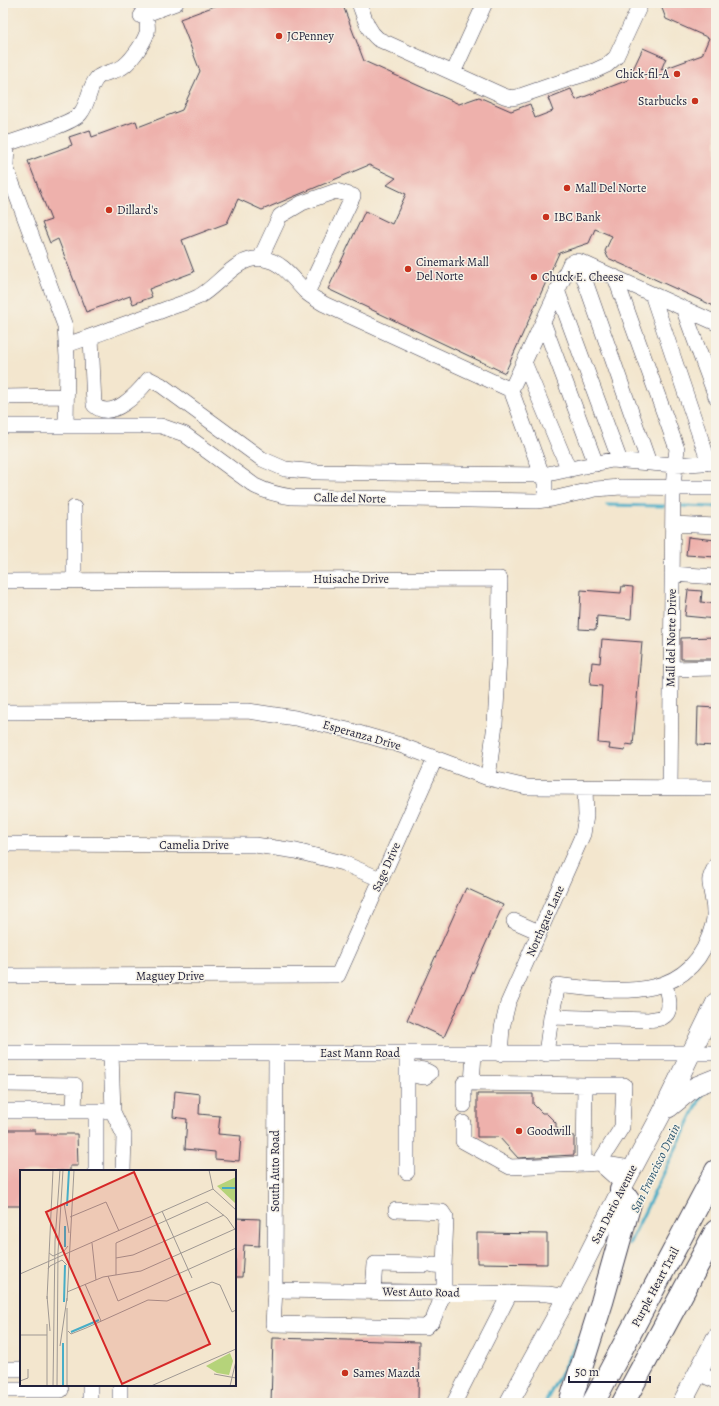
<svg xmlns="http://www.w3.org/2000/svg" width="719" height="1406" font-family="Alegreya,serif">
  <style>
    .lines { fill: none; stroke-linecap: round; stroke-linejoin: round }
    .stream { stroke: #47adc7; stroke-width: 3 }
    .building { fill: #eeb1ac }
    .minor-casing { stroke: #413f51; stroke-width: 16 }
    .major-casing { stroke: #413f51; stroke-width: 20 }
    .highway-casing { stroke: #413f51; stroke-width: 24 }
    .minor { stroke: #fff; stroke-width: 15 }
    .major { stroke: #fff; stroke-width: 19 }
    .highway { stroke: #fff; stroke-width: 22 }
    .poi-dot { fill: #c8321e; stroke: #f7f3e8; stroke-width: 1.5 }
    .labels { text-anchor: middle; dominant-baseline: central; stroke-width: 3; stroke-linejoin: round; paint-order: stroke }
    .poi-label { font-size: 12px; fill: #22223b; stroke: #f7f3e8; text-anchor: start }
    .street-label { font-size: 12px; fill: #22223b; stroke: #f7f3e8 }
    .water-label { font-size: 13px; font-style: italic; fill: #315a73; stroke: #f7f3e8 }
    .inset-river { fill: none; stroke: #47adc7; stroke-width: 2 }
    .inset-road { fill: none; stroke: #9f9893; stroke-width: 1 }
    .view { fill: #d62828; fill-opacity: 0.15; stroke: #d62828; stroke-width: 2 }
    .inset-edge { fill: none; stroke: #22223b; stroke-width: 2 }
  </style>
  <rect width="100%" height="100%" fill="#f7f3e8"/>
  <filter id="ink" filterUnits="userSpaceOnUse"><feTurbulence type="fractalNoise" baseFrequency=".025" numOctaves="2"/><feDisplacementMap in="SourceGraphic" scale="8" xChannelSelector="R" yChannelSelector="G"/><feConvolveMatrix kernelMatrix="1 2 1 2 8 2 1 2 1" color-interpolation-filters="sRGB"/></filter>
  <filter id="wash" filterUnits="userSpaceOnUse"><feTurbulence type="fractalNoise" baseFrequency=".012" numOctaves="4" result="noise"/><feDisplacementMap in="SourceGraphic" scale="16" xChannelSelector="R" yChannelSelector="G"/><feGaussianBlur stdDeviation="0.9" result="paint"/><feColorMatrix in="noise" values="0 0 0 0 0 0 0 0 0 0 0 0 0 0 0 0 0 1.4 0 .05"/><feComposite in="paint" operator="in"/></filter>
  <g filter="url(#wash)">
    <rect width="100%" height="100%" fill="#f3e6ce"/>
    <g class="lines">
      <!-- stream -->
      <path class="stream" d="M607 505 664 506
        M682 506 716 507
        M629 1244 702 1095
        M545 1403 580 1337"/>
    </g>
    <g id="blocks">
      <!-- building -->
      <path class="building" d="M223 3H342L364 61 459 104 479 97 511 111 530 104 535 118 553 111 548 98 571 89 576 100 628 80 643 48 666 58 661 70 702 55 709 38 666 19 660 3H716V307L608 258 605 251 612 236 595 229 589 243 559 253 505 373 328 289 365 211 392 224 406 194 387 185 396 178 369 165 262 210 238 199 227 223 182 240 194 272 149 289 152 297 133 304 130 296 86 312 58 239 50 243 42 223 51 220 28 161 72 145 69 137 90 130 92 137 136 121 138 127 182 110 200 71 180 19Z
        M688 537 716 540V557L686 555Z
        M622 586 633 587 631 619 597 616 596 630 579 629 581 590 621 593Z
        M688 590 702 591 701 602 716 604V619L685 616Z
        M716 637V659H681V638Z
        M602 639 642 642 633 745 626 744 625 751 609 749 610 744 598 743 602 686 590 685 592 662 600 663Z
        M698 707 716 708V746L697 745Z
        M466 888 503 905 444 1037 407 1020Z
        M175 1091 200 1094 199 1114 220 1116 218 1134 241 1136 239 1161 215 1159V1152L185 1149 187 1119 173 1117Z
        M477 1094H533V1104L542 1113H546L556 1123V1127L565 1136H574V1155L518 1158 499 1137H477Z
        M3 1130H35V1134H77L78 1166H70V1171H21V1206H3Z
        M235 1218 260 1219 259 1246 244 1245 242 1277H235Z
        M477 1233 547 1234V1264L477 1263Z
        M273 1338 419 1342 418 1403H271Z"/>
    </g>
  </g>
  <g filter="url(#ink)">
    <use href="#blocks" fill-opacity="0" stroke="#413f51" stroke-width="1"/>
    <g class="lines">
      <!-- minor casing -->
      <g class="minor-casing">
        <path id="minor" d="M359 3C364 16 367 30 378 39L504 96 511 98 517 97 575 77 594 71 607 65 616 57 641 3
          M141 16 176 3
          M453 73 485 3
          M7 143 6 167 65 326 67 357 66 425
          M3 145C19 139 70 125 80 114 89 104 88 88 97 78 102 73 112 72 119 69 130 64 143 44 147 33 149 23 145 12 141 3
          M260 259 280 216 302 203 336 191 353 196 307 293
          M578 261 649 463
          M557 290 620 461
          M652 294 709 463
          M683 308 716 397
          M543 322 596 464
          M91 337 94 405C112 422 138 393 149 379L161 385 262 459 285 469 317 472 543 475 612 460 675 465 677 449 615 277
          M66 345C97 335 127 323 158 312 171 307 185 303 198 297 219 286 237 254 264 259 283 262 293 279 306 292 311 297 318 300 324 304L511 390
          M524 362 569 470
          M3 397 66 396
          M3 426H161L184 434 255 486C267 492 278 495 292 497L536 501 552 499 596 489 621 487 716 488
          M545 500V483L511 390 570 264 575 261 581 262 716 323
          M673 524 716 526
          M672 574 716 577
          M74 580V508
          M3 581 500 579 499 657 495 724 488 778
          M671 669 716 668
          M3 712 248 711 295 718 348 730 400 745 488 778 527 787 716 788
          M670 788 673 488 675 465 716 462
          M3 844 255 845 296 851 343 863 380 879
          M514 921 539 932
          M3 976 338 975 435 759
          M551 1017 648 1020C653 1019 659 1019 663 1017 674 1011 667 993 665 984
          M3 1053H716
          M111 1053 113 1112 124 1135 123 1171
          M276 1053 275 1290 273 1324 426 1327 433 1320 444 1292V1266L433 1265
          M407 1053V1172
          M474 1054 472 1083 585 1085 584 1164 599 1163 624 1167 623 1175 617 1179 599 1163
          M500 1054 502 1028 508 1003 583 834 586 816 585 788
          M546 1054 551 1017 558 985C622 993 693 1003 713 924 716 912 713 902 711 891 711 887 709 882 710 879 711 874 714 869 716 865
          M407 1072H414L418 1076 425 1077 430 1073C424 1069 419 1068 414 1072
          M3 1084 75 1085 74 1111
          M585 1085H624L622 1127 599 1163
          M464 1105V1083H472
          M3 1111H96
          M463 1123V1141L510 1167 584 1164
          M96 1171V1111H106
          M396 1210 442 1212 446 1218 444 1266
          M275 1290 548 1294 567 1297
          M373 1291 375 1264 425 1265
          M3 1369H21
          M698 1373 716 1381
          M3 1390H61
          M90 1403V1385
          M120 1403V1385
          M454 1403 510 1293"/>
      </g>
      <!-- major casing -->
      <g class="major-casing">
        <path id="major" d="M669 1108 696 1086 716 1078
          M509 1403 567 1297 621 1190 661 1115 716 1002
          M682 1403 716 1338"/>
      </g>
      <!-- highway casing -->
      <g class="highway-casing">
        <path id="highway" d="M570 1403 602 1302 630 1203 621 1190
          M593 1403 716 1171
          M623 1403 716 1231"/>
      </g>
      <!-- minor -->
      <use href="#minor" class="minor"/>
      <!-- major -->
      <use href="#major" class="major"/>
      <!-- highway -->
      <use href="#highway" class="highway"/>
    </g>
  </g>
  <!-- markers -->
  <g class="poi-dot">
    <circle cx="279" cy="36" r="4"/>
    <circle cx="677" cy="74" r="4"/>
    <circle cx="695" cy="101" r="4"/>
    <circle cx="567" cy="188" r="4"/>
    <circle cx="109" cy="210" r="4"/>
    <circle cx="546" cy="217" r="4"/>
    <circle cx="408" cy="269" r="4"/>
    <circle cx="534" cy="277" r="4"/>
    <circle cx="519" cy="1131" r="4"/>
    <circle cx="345" cy="1373" r="4"/>
  </g>
  <g class="labels">
    <!-- poi labels -->
    <g class="poi-label">
      <text x="287" y="36">JCPenney</text>
      <text x="669" y="74" text-anchor="end">Chick-fil-A</text>
      <text x="687" y="101" text-anchor="end">Starbucks</text>
      <text x="575" y="188">Mall Del Norte</text>
      <text x="117" y="210">Dillard's</text>
      <text x="554" y="217">IBC Bank</text>
      <text x="416" y="262">Cinemark Mall<tspan x="416" dy="14">Del Norte</tspan></text>
      <text x="542" y="277">Chuck E. Cheese</text>
      <text x="527" y="1131">Goodwill</text>
      <text x="353" y="1373">Sames Mazda</text>
    </g>
    <!-- street labels -->
    <g class="street-label">
      <text transform="translate(350 498) rotate(1)">Calle del Norte</text>
      <text x="351" y="579">Huisache Drive</text>
      <text transform="translate(671 638) rotate(-89)">Mall del Norte Drive</text>
      <text transform="translate(362 735) rotate(16)">Esperanza Drive</text>
      <text x="194" y="845">Camelia Drive</text>
      <text transform="translate(386 867) rotate(-66)">Sage Drive</text>
      <text transform="translate(545 921) rotate(-66)">Northgate Lane</text>
      <text x="170" y="976">Maguey Drive</text>
      <text x="360" y="1053">East Mann Road</text>
      <text transform="translate(275 1171) rotate(-90)">South Auto Road</text>
      <text transform="translate(614 1204) rotate(-63)">San Dario Avenue</text>
      <text transform="translate(655 1287) rotate(-62)">Purple Heart Trail</text>
      <text transform="translate(421 1292) rotate(1)">West Auto Road</text>
    </g>
    <!-- water labels -->
    <g class="water-label">
      <text transform="translate(655 1168) rotate(-64)">San Francisco Drain</text>
    </g>
  </g>
  <!-- overview -->
  <g transform="translate(20 1170)">
    <rect width="216" height="216" fill="#f3e6ce"/>
    <path d="M216 7V34L197 16ZM210 183 213 191 209 205 197 203 186 196Z" fill="#b5d37a"/>
    <path class="inset-river" d="M202 18H216M47 36 49 0M45 77V56M44 132 45 95M51 162 79 150M43 216V173"/>
    <path class="inset-road" d="M189 0 193 19 216 40M44 33 49 63M142 41 172 108M50 47 86 32 99 61M72 73 76 110M29 83 33 86 44 81 48 76M96 88 113 85 204 45M28 99 30 96 42 90 47 95M0 104 193 19M96 105V73L187 32 207 48 216 61M88 106 98 131 216 78M65 114 81 151M47 122 83 107 121 101 215 59M27 126 30 161M27 129 33 0M47 131 54 0M48 161 51 164 66 158 128 130 147 131 192 112 200 115 212 142 216 140M0 165H27M40 176 47 128M194 204 216 208M0 211 8 208V199M27 216V154M33 216 35 71 40 0M37 216 38 82 43 0M47 216V138M131 216 216 179M210 216 216 191"/>
    <path class="view" d="M114 2 190 174 102 214 26 42Z"/>
    <rect width="216" height="216" class="inset-edge"/>
  </g>
  <!-- margin -->
  <rect width="719" height="1406" fill="none" stroke="#f7f3e8" stroke-width="16"/>
  <!-- scale -->
  <path d="M569 1376v6h81v-6" fill="none" stroke="#22223b" stroke-width="2"/>
  <text x="575" y="1376" font-size="12" fill="#22223b" stroke="#f7f3e8" stroke-width="3" paint-order="stroke">50 m</text>
</svg>
